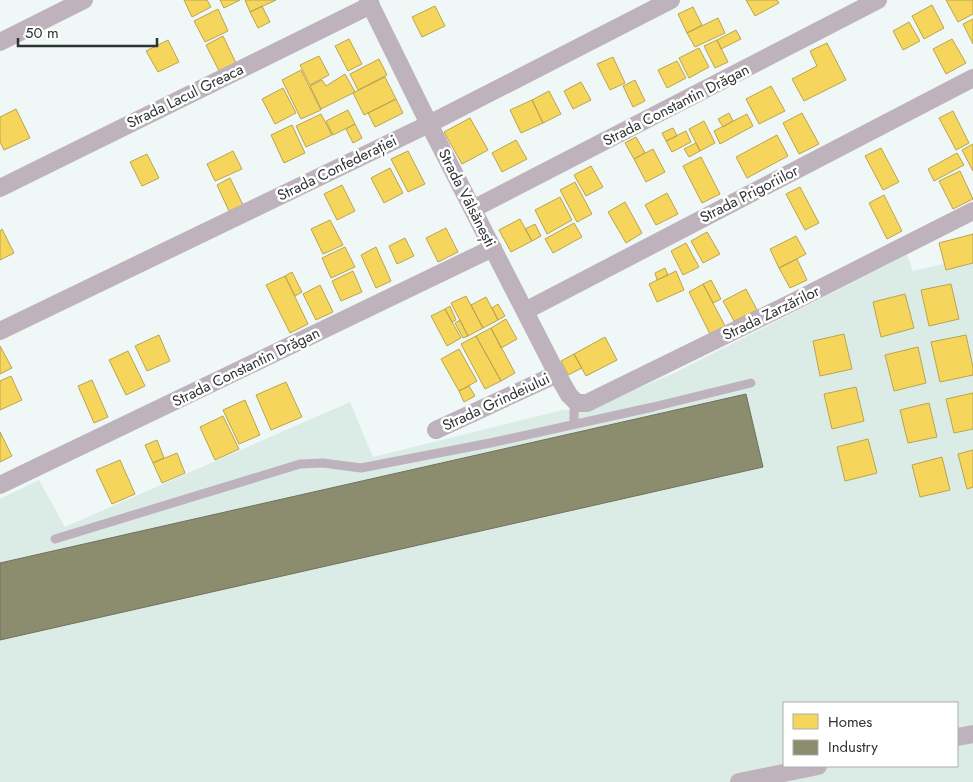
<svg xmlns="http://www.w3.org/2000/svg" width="973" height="782" font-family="Jost,sans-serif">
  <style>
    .built { fill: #dbece7; fill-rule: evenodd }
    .homes { fill: #f6d55c; stroke: #baa44f }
    .industry { fill: #8c8c6e; stroke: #70715c }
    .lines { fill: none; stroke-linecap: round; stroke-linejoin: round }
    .lane { stroke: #beb3bc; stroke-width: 9 }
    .street { stroke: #beb3bc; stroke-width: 18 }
    .labels { text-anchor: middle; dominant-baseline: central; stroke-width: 5; stroke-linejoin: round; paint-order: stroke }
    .street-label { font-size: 15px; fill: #2d3332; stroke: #fff }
  </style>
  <rect width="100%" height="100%" fill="#eff8f6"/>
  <!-- built -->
  <path class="built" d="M907 255 913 271 973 257V782H0V499L39 480 65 527 350 402 373 457 563 410H586L672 374ZM784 703H957V766H784Z"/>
  <!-- homes -->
  <path class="homes" d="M184 0H207L211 7 192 17Z
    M220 0H240L224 8Z
    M245 0H276L250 12Z
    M746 0H777L779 3 755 16Z
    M946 0H973V14L958 22Z
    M932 5 944 28 924 39 912 16Z
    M262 6 270 22 258 28 250 12Z
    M435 6 445 26 422 37 412 17Z
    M693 7 702 25 687 33 678 14Z
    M218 9 228 31 205 42 194 21Z
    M718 18 725 33 695 47 687 33Z
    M973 19V44L963 24Z
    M909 22 920 41 903 50 893 31Z
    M736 30 741 39 721 49 717 40Z
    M223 36 236 63 219 71 206 45Z
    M349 39 362 64 348 71 335 46Z
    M952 39 966 63 946 74 933 49Z
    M168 40 179 62 158 72 146 51Z
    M717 40 728 62 715 68 704 46Z
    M827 43 846 80 804 101 792 79 817 66 810 51Z
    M699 48 709 67 689 78 679 58Z
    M319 56 329 75 310 85 300 65Z
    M613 57 625 83 610 90 597 64Z
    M379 59 387 75 358 90 350 74Z
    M677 61 686 78 667 88 658 70Z
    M301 70 321 110 301 119 282 80Z
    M345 74 355 92 321 109 310 86 322 80 326 86Z
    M385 77 396 99 364 115 353 93Z
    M635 80 645 101 633 107 623 86Z
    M581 82 591 100 573 109 564 91Z
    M771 86 785 111 759 124 746 99Z
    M283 88 296 113 275 124 262 99Z
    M549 91 561 114 543 123 532 100Z
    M396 99 403 113 375 127 368 113Z
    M532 100 543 123 521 133 510 110Z
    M16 109 30 138 4 150 0 142V117Z
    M348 110 355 124 333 135 326 121Z
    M953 111 969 143 956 150 939 118Z
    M729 113 733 121 723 127 718 119Z
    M802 113 819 144 799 154 783 123Z
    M321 114 332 135 306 147 296 126Z
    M747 114 753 126 720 144 714 131Z
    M470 118 488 150 462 164 444 132Z
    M704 121 715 143 700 151 689 129Z
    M355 124 362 138 353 143 346 129Z
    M292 125 305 153 284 163 271 135Z
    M673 128 677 136 666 141 662 133Z
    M686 131 691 142 672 152 666 141Z
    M777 135 788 156 747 178 736 157Z
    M636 137 645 153 634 159 625 143Z
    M516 140 527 159 502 172 492 153Z
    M696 143 700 151 689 157 684 149Z
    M973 144V171L962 150Z
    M881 148 899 182 883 190 865 156Z
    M653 149 665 172 646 182 634 159Z
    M233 151 242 169 215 181 207 164Z
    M408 151 425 184 408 192 391 159Z
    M957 153 964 165 934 181 928 169Z
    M147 154 159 178 142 186 130 162Z
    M701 157 720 194 702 203 683 166Z
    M591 166 603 187 586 196 574 175Z
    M390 168 403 193 384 203 371 178Z
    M960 171 973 199 953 209 939 181Z
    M230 178 243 205 229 211 217 185Z
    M575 182 592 214 577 222 560 190Z
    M342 185 355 211 337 220 324 194Z
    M800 187 819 223 805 230 786 194Z
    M667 193 678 214 656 225 645 205Z
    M884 195 902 231 887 239 869 203Z
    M560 197 572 220 547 234 535 210Z
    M625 202 642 233 626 243 608 212Z
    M520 219 532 241 511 252 499 230Z
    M330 220 343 245 323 254 311 229Z
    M574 223 582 237 553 253 545 239Z
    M535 224 541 236 532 241 525 229Z
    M446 228 458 252 438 262 426 238Z
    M2 229 14 253 0 260V231Z
    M707 232 720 254 703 263 691 241Z
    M973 234V263L946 270 939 243Z
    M796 236 806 254 779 268 770 249Z
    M405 238 414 256 397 264 389 246Z
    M686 243 699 267 683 275 671 251Z
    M345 247 355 267 331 278 322 258Z
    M376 247 391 281 376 288 361 255Z
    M797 259 807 280 790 288 779 268Z
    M665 268 668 275 657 280 655 273Z
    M353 271 362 292 341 301 332 281Z
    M676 271 684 290 657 302 649 284Z
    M292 272 302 292 295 296 285 276Z
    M285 276 308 324 290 333 266 285Z
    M711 280 721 299 713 303 703 284Z
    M703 284 725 326 710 334 689 292Z
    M951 284 959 319 929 326 921 290Z
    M320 285 333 312 316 320 303 294Z
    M746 289 757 310 734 321 723 301Z
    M905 294 914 328 881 337 873 302Z
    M466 296 483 328 468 336 451 303Z
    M486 297 498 320 483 328 471 305Z
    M498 304 505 316 498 320 492 308Z
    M450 306 456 320 452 322 445 309Z
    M445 309 461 338 447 346 431 316Z
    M506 319 517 339 501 348 491 328Z
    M460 320 468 336 463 338 455 323Z
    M491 328 515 373 501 381 476 336Z
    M844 334 852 369 820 376 813 341Z
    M159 335 170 361 147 371 135 346Z
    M966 335 973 367V375L940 382 931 342Z
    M476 336 501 381 485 389 461 344Z
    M605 337 617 360 586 376 574 354Z
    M0 346 12 368 0 374Z
    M918 347 926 383 894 391 885 355Z
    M459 349 477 381 459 391 441 359Z
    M128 351 145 386 126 395 109 360Z
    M574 354 582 368 568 375 561 361Z
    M11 376 22 400 0 410V381Z
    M92 380 108 417 94 423 78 386Z
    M286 382 302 417 271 430 256 395Z
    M469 386 475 396 464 402 459 391Z
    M856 387 864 421 832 429 824 394Z
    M973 393V429L954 433 946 399Z
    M245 400 260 435 239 444 223 410Z
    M929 403 937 437 908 443 900 410Z
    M223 416 239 449 215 460 200 427Z
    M0 432 12 456 0 462Z
    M868 439 877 473 845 481 837 447Z
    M157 440 164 458 153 463 145 445Z
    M973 450V487L967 489 958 454Z
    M177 453 185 473 162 483 153 463Z
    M942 457 950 490 920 497 912 465Z
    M120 460 135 494 112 504 96 470Z"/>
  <!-- industry -->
  <path class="industry" d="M746 394 763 467 0 640V563Z"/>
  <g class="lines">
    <!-- lane -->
    <path class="lane" d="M574 424V410L577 403
      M55 539 300 464 323 463 361 468 490 443 653 407 751 383"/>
    <!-- street -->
    <path class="street" d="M368 0 429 124 557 374 569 395 577 403H587L791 303 973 211
      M0 42 84 0
      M0 188 371 5
      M473 209 878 0
      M525 311 973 78
      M0 331 429 124 671 0
      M436 430 557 374
      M0 485 493 248
      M957 737 973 734
      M739 782 818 766"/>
  </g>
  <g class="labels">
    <!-- street labels -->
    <g class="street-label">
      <text transform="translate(185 96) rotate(-26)">Strada Lacul Greaca</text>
      <text transform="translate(676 105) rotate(-27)">Strada Constantin Drăgan</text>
      <text transform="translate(337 168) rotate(-26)">Strada Confederației</text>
      <text transform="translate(749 194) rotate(-27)">Strada Prigoriilor</text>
      <text transform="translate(467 198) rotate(63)">Strada Vâlsănești</text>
      <text transform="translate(771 313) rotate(-26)">Strada Zarzărilor</text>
      <text transform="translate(246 367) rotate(-26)">Strada Constantin Drăgan</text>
      <text transform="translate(496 402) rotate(-25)">Strada Grindeiului</text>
    </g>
  </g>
  <!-- legend -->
  <rect x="783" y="702" width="175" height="65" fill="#ffffff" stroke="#abadad"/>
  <rect x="793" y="714" width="25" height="15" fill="#f6d55c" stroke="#abadad"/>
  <text x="828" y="727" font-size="15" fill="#2d3332">Homes</text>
  <rect x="793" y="740" width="25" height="15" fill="#8c8c6e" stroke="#abadad"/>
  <text x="828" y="752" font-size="15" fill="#2d3332">Industry</text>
  <!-- scale -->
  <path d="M18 38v8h139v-8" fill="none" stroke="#2d3332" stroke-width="2.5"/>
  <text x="25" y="38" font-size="15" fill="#2d3332" stroke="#ffffff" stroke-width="4" paint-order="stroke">50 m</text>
</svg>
